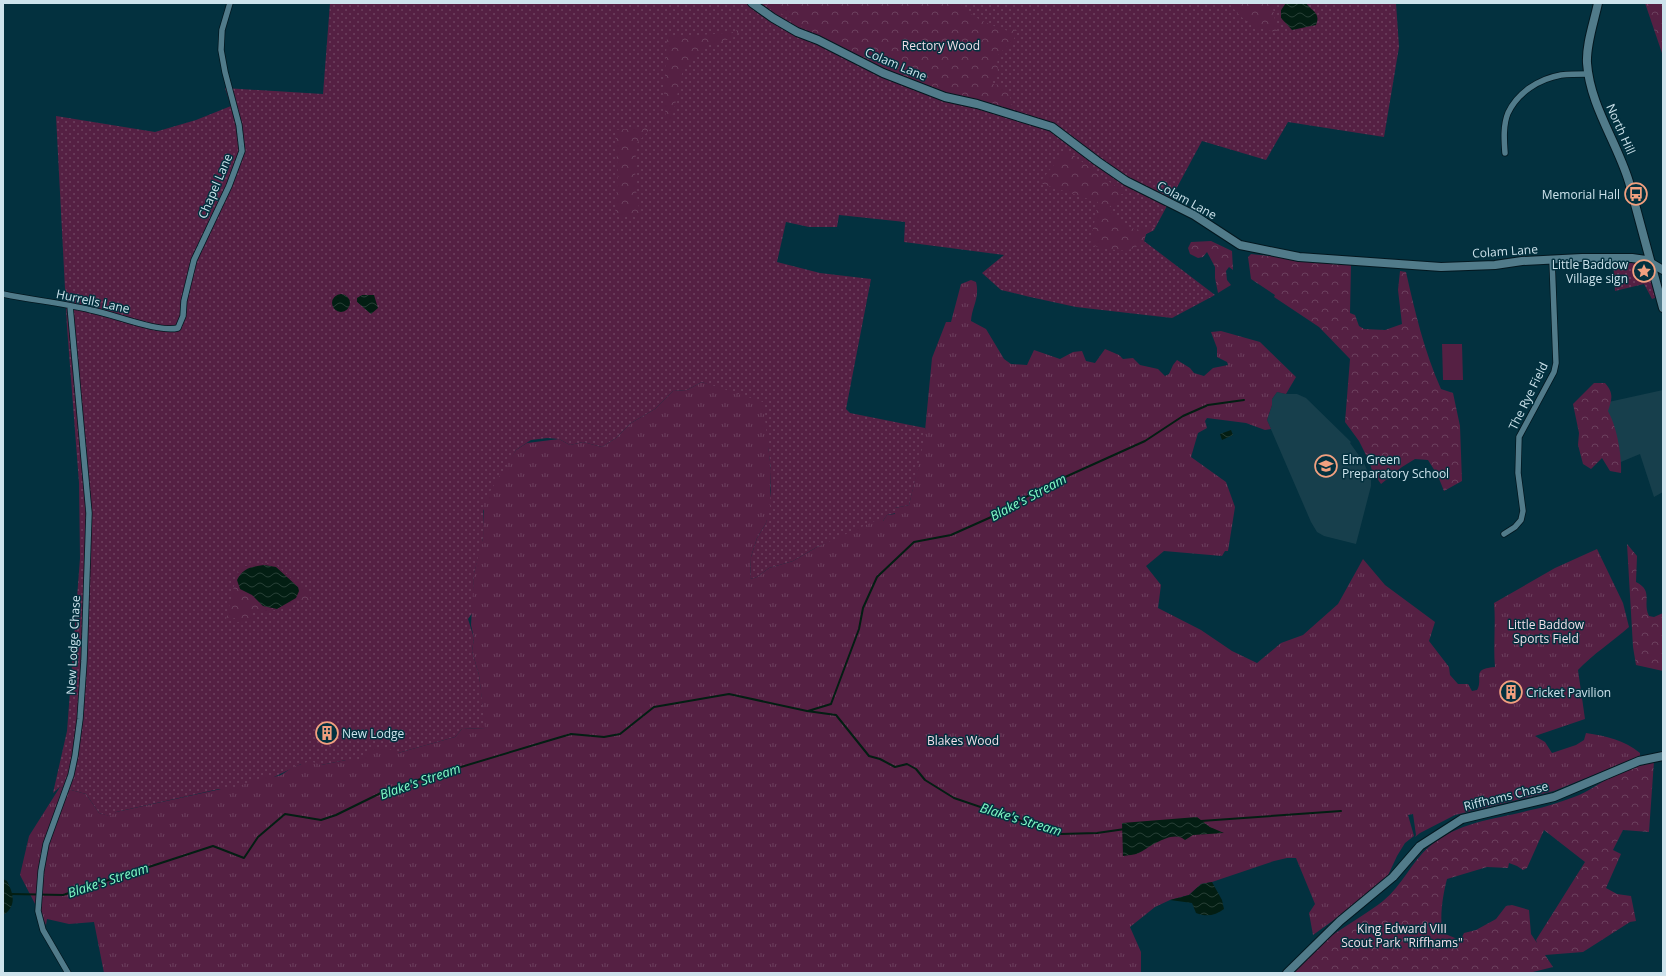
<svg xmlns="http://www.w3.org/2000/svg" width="1666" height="976" font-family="'Open Sans',sans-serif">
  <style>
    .built { fill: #173f4c }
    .grass { fill: url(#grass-dots) }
    .forest { fill: url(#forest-crowns); fill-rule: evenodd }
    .park { fill: url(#park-tufts) }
    .pitch { fill: #552043 }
    .water { fill: url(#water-waves) }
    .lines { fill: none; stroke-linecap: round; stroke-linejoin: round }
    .stream { stroke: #031e13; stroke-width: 2 }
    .street-casing { stroke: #03171f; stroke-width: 7 }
    .secondary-casing { stroke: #03171f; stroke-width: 10 }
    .street { stroke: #517b8a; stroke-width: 5.5 }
    .secondary { stroke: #517b8a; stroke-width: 8 }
    .labels { text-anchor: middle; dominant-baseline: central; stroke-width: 3; stroke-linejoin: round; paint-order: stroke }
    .park-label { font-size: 12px; fill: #f2dee9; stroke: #03313f }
    .street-label { font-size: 12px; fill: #cde3ec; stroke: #03313f }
    .poi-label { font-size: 12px; fill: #cde3ec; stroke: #03313f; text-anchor: start }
    .water-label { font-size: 13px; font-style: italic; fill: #82fbc6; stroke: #03313f }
  </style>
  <defs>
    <pattern id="grass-dots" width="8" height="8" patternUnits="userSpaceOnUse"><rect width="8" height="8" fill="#552043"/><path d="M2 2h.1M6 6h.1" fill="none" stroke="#6c405e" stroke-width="1.8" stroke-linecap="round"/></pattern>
    <pattern id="forest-crowns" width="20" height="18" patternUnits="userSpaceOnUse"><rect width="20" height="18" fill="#552043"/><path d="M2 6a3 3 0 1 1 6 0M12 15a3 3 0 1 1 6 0" fill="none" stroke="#6c405e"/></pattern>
    <pattern id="park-tufts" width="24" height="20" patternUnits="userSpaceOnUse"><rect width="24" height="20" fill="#552043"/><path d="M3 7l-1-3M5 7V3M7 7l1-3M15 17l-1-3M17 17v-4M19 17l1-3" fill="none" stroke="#6c405e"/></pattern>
    <pattern id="water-waves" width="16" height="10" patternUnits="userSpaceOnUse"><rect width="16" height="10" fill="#031e13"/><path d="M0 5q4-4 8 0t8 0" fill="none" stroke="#273f36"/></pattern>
  </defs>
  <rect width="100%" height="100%" fill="#03313f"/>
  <!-- built -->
  <path class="built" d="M1663 390V492L1654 497 1640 454 1616 464 1604 403Z
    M1277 392 1286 394H1297L1306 398 1351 442 1350 443 1363 461 1371 479V486L1356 544 1324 536 1317 532 1311 522 1267 420 1272 405V399Z"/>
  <!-- grass -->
  <path class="grass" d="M330 3H1396L1399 47 1384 137 1288 122 1266 160 1202 141 1154 230 1146 234 1144 241 1215 295 1172 318 1076 307 1030 297 1001 290 982 273 1004 255 904 242 905 222 839 215 837 227H809L786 222 777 262 820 273 871 279 846 409 850 413 925 428V441L909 505 895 508 896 513 887 515 883 521 817 547 793 561 769 568 757 577 750 579 751 557 757 538 766 523 771 491V470L768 447 720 389 702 382 687 390 673 391 655 409 631 423 616 438 602 447 583 442 570 445 559 439 547 438 531 440 516 450 483 511 484 528 482 546 474 573 473 612 468 619 474 638 472 651 479 675 486 728 462 729 455 737 398 753 359 760H346L321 765 301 764 274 777 231 791 219 789 116 812 112 817 99 813 86 794 60 787 53 793 67 731 80 558 79 483 67 327 56 116 155 132 196 120 231 106 225 88 323 94Z
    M1613 261C1633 261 1644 257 1651 279 1653 285 1656 291 1655 298L1652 299 1644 284 1615 291Z"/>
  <!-- forest -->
  <path class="forest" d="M765 3H959C976 21 989 24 1011 32L1016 27C1019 41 1004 47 997 57L998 73 991 79 994 85 1001 84C1009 90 1011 99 1013 109L942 91 892 72 816 36Z
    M1229 3H1272L1277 32C1252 28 1244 22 1229 3Z
    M1645 3H1663V56Z
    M742 28 734 37 716 44H708L700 49 682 73 672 119 666 121 664 94 667 37 714 34 733 32Z
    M652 127 636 144 635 185 641 219 631 216 615 215 618 174 615 130Z
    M1066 150 1115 186 1130 193 1121 194 1119 204 1110 206 1109 210 1120 222 1136 230 1153 226 1154 230 1146 234 1144 241C1140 243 1138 246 1134 248 1123 254 1102 247 1090 245L1098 202 1039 183Z
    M1211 241 1232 251 1233 270 1229 267 1226 271 1227 280 1231 285 1218 293 1215 278V267L1207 252 1203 257 1198 258 1190 254 1188 248 1191 242Z
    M1251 254 1351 265 1350 313 1355 315 1359 326 1364 329 1385 330 1402 324 1398 290 1400 271 1406 272C1415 312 1424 351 1441 389L1453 393 1460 426 1462 481 1444 491 1438 476 1428 460 1415 459 1402 467 1381 484 1372 471 1370 463 1359 441 1345 422 1350 359 1319 327 1274 297 1275 295 1251 279 1248 257Z
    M1594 383H1605C1614 393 1612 399 1608 411 1617 427 1622 456 1621 473L1610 471 1602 458 1591 469 1583 464 1578 445 1579 433 1573 404Z
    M1627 544 1637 556 1636 582C1654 591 1642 602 1649 616L1654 617 1663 613V671L1636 665 1633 647Z
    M265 563 275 564 308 593 311 600 297 601 283 609 252 613V621L235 622V618L226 620 238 570 245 566Z
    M1654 761 1649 832 1623 830 1613 850 1621 854 1606 888 1617 894 1631 896 1636 921 1630 922 1583 952 1545 955 1553 967 1529 973H1294C1314 940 1354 924 1383 901 1402 886 1411 862 1430 846 1458 822 1496 819 1531 810 1546 807 1560 802 1574 797 1588 792 1601 782 1614 775 1626 768 1640 765 1654 761ZM1544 830 1585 862 1536 940 1537 943 1531 934 1529 910 1512 905 1506 906 1496 919 1476 930 1464 933 1459 943 1455 938 1443 933C1439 918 1443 894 1447 879L1487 867 1508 868 1509 863 1517 866 1523 870 1527 868Z"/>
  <!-- park -->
  <path class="park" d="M971 280 976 282C980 298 972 306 971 321L986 329 1004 359 1011 364 1027 365 1034 350 1060 359 1073 352 1082 351 1086 361 1095 363 1105 349 1119 355 1123 359 1133 358 1140 365 1158 369 1165 376 1169 374 1173 365 1177 360 1190 368 1194 373 1204 376 1213 368 1228 365 1227 362 1217 357V348L1211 332 1221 331 1260 342 1296 377 1286 394 1277 392 1272 399V405L1267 420 1271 429 1265 430 1246 423 1207 418 1205 421 1207 428 1198 433 1191 457 1226 482 1235 507 1228 551H1225L1222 556 1164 551 1146 566 1161 585 1158 608 1201 630 1232 651 1257 663 1281 643 1303 635 1338 604 1363 559 1385 585 1435 622 1429 641 1449 667 1450 675 1458 684H1468L1472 691 1477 690C1484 678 1470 669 1495 667 1493 645 1496 624 1494 603L1555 568 1597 549 1623 603 1629 627C1612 642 1593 654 1578 670L1585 719 1535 736 1545 742 1552 753 1576 745 1584 740 1586 733C1606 736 1624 740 1640 753V756L1554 791 1455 815 1420 833 1415 837 1416 835 1413 814 1408 815 1414 836 1405 843 1397 856 1384 884 1313 935 1309 913 1315 904 1296 858H1287L1274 861 1212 882 1201 884 1189 895 1170 900 1155 907 1130 927 1141 952V973H104L94 922 69 924 47 919 46 925 20 875 29 836 60 787 86 794 99 813 110 816 116 812 221 789H231L269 775 274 777 281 775 293 767 310 761 321 765 346 760H359C371 747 382 744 398 753L455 737 462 729 485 728 479 675 472 651 474 638 471 625 474 573 483 538 484 501 516 450 527 443 559 439 570 445 583 442 602 447 616 438 631 423 655 409 673 391 687 390 702 382 763 402 771 470 770 509 766 523 757 538 751 557 750 579 757 577 769 568 793 561 817 547 877 520 883 521 887 515 895 514V508L909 505 924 441 932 358 946 322H951L961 284Z"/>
  <!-- pitch -->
  <path class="pitch" d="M1442 344H1462L1463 380H1443Z"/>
  <!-- water -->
  <path class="water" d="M1286 3H1306C1312 12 1321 12 1316 25L1292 30 1281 18V10Z
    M332 303a9 9 0 1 1 18 0a9 9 0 1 1-18 0Z
    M362 295H374L378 308 371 314 357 302V298Z
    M1231 430 1233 435 1222 440 1220 434Z
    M264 565 276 567 298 587 299 591 296 598 277 609 263 606 252 595 240 589 237 580C243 568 251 567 264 565Z
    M1197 817 1210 827 1224 833 1193 835 1185 840C1173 829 1150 847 1139 853 1134 855 1128 855 1123 856L1122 823Z
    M3 879 7 881C13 893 17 904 5 914H3Z
    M1212 882 1222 900 1224 909C1215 916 1206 917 1196 913L1192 903 1170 900 1189 895 1201 884Z"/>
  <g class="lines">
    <!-- stream -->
    <path class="stream" d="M808 711 831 704 859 629 863 608 877 577 914 542 951 535 998 514 1043 487 1145 441 1183 416 1208 405 1244 400
      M1201 821 1341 811
      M11 894 63 895 213 846 244 858 258 837 285 814 321 820 336 815 391 788 544 742 571 734 604 737 620 734 654 707 729 694 807 711 836 715 869 756 880 759 895 767 907 764 916 769 925 780 954 798 1060 834 1097 833 1125 829"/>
    <!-- street casing -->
    <g class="street-casing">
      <path id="street" d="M1505 153C1504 140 1503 125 1508 113 1518 92 1539 79 1561 75 1570 74 1579 74 1588 74
        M3 294C32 300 62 303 91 310 113 314 158 333 178 328L183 316 184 301 194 260 229 186 242 151 239 125 225 72 221 50 222 30 230 3
        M1504 534 1515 527 1521 520 1523 511 1518 473 1519 437 1554 372 1556 363 1552 260
        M68 973 43 930 38 911 41 871 46 844 71 775 75 756 80 719 84 661 89 513 70 306"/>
    </g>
    <!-- secondary casing -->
    <g class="secondary-casing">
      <path id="secondary" d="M752 3 773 18 797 32 818 40 883 73 945 97 977 104 1052 127 1097 161 1126 181 1194 215 1240 245 1299 257 1441 267 1495 265 1522 261 1582 258H1632L1646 260 1663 270
        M1598 3C1594 22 1586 44 1587 63 1590 106 1617 142 1629 182L1663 308
        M1287 973 1340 921 1393 877 1420 846 1462 819 1554 797 1639 761 1663 756"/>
    </g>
    <!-- street -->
    <use href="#street" class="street"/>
    <!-- secondary -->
    <use href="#secondary" class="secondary"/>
  </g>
  <!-- icons -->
  <defs>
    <g id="bus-ring" transform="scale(1.15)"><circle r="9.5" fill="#03313f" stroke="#f2a07f" stroke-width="1.5"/><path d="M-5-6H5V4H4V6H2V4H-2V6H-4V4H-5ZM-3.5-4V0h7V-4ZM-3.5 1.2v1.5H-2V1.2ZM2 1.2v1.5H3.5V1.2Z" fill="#f2a07f"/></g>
    <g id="sight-ring" transform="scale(1.15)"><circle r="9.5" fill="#03313f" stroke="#f2a07f" stroke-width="1.5"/><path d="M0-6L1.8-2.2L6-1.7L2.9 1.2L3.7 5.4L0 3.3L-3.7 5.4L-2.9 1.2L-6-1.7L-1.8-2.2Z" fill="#f2a07f"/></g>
    <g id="school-ring" transform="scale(1.15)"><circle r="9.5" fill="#03313f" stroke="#f2a07f" stroke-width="1.5"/><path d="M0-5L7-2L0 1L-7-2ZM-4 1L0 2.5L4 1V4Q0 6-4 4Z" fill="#f2a07f"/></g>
    <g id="building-ring" transform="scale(1.15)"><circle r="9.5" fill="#03313f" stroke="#f2a07f" stroke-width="1.5"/><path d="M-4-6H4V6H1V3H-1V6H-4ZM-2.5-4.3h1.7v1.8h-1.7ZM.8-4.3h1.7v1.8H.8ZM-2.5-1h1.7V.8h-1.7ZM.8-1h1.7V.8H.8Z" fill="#f2a07f"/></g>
  </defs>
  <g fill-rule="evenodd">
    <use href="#bus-ring" x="1636" y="194"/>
    <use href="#sight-ring" x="1644" y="271"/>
    <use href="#school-ring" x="1326" y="466"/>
    <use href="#building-ring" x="1511" y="692"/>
    <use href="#building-ring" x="327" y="733"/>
  </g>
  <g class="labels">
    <!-- park labels -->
    <g class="park-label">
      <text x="941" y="45">Rectory Wood</text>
      <text x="1546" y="624">Little Baddow<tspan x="1546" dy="14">Sports Field</tspan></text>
      <text x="963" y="740">Blakes Wood</text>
      <text x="1402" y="928">King Edward VIII<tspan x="1402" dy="14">Scout Park "Riffhams"</tspan></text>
    </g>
    <!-- street labels -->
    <g class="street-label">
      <text transform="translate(896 64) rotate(23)">Colam Lane</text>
      <text transform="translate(1621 129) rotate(66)">North Hill</text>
      <text transform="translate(215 186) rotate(-67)">Chapel Lane</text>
      <text transform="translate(1187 200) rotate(29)">Colam Lane</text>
      <text transform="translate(1505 251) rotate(-4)">Colam Lane</text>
      <text transform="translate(93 301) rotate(12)">Hurrells Lane</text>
      <text transform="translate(1528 396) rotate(-64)">The Rye Field</text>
      <text transform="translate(73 645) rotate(-87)">New Lodge Chase</text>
      <text transform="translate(1506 796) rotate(-14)">Riffhams Chase</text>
    </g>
    <!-- poi labels -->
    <g class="poi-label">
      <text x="1620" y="194" text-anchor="end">Memorial Hall</text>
      <text x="1628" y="264" text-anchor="end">Little Baddow<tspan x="1628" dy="14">Village sign</tspan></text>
      <text x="1342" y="459">Elm Green<tspan x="1342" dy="14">Preparatory School</tspan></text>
      <text x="1526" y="692">Cricket Pavilion</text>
      <text x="342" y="733">New Lodge</text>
    </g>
    <!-- water labels -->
    <g class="water-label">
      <text transform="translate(1028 497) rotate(-28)">Blake's Stream</text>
      <text transform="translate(420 781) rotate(-19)">Blake's Stream</text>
      <text transform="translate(1021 819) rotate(17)">Blake's Stream</text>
      <text transform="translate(108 880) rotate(-18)">Blake's Stream</text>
    </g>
  </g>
  <!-- border -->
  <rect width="1666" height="976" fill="none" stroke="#cde3ec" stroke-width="8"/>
</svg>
